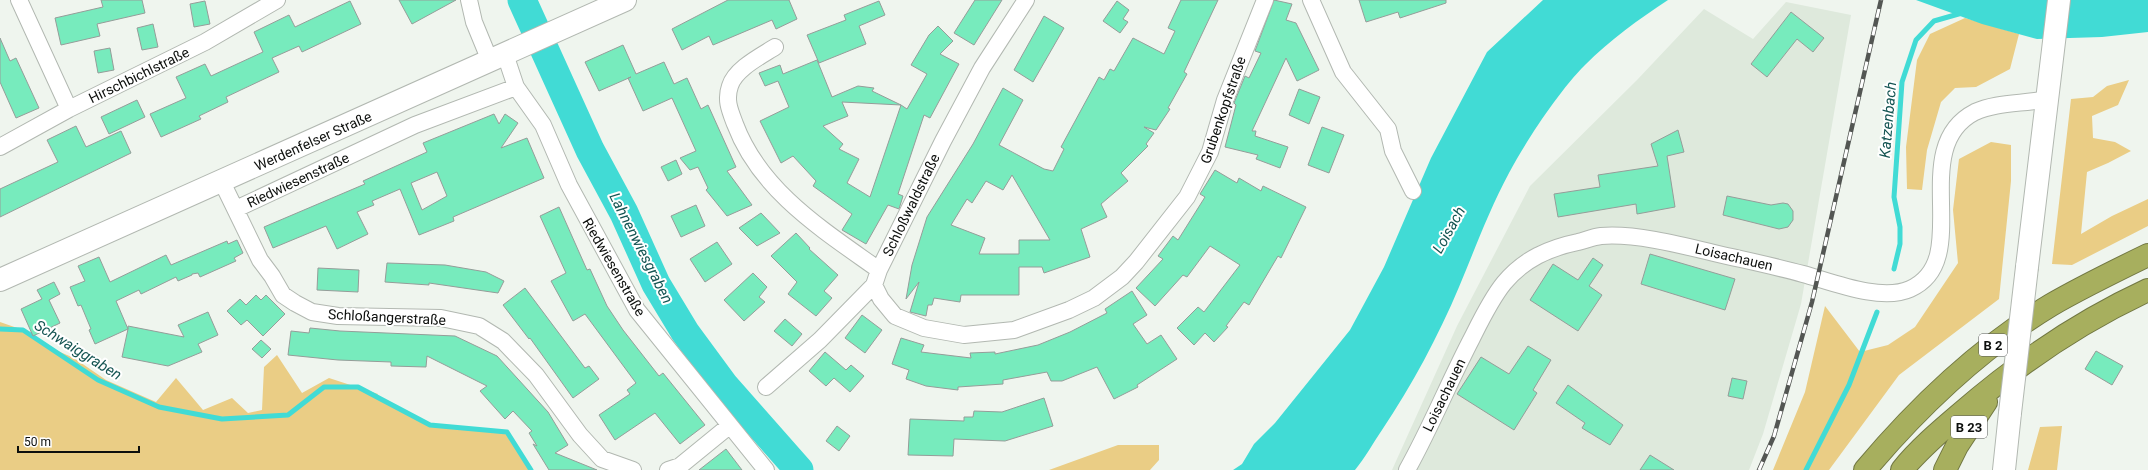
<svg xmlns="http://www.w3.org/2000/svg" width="2148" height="470" font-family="Roboto,sans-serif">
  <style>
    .built { fill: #dee9dc }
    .green { fill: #eacd85 }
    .water { fill: #41dbd5 }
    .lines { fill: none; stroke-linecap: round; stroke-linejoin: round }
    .stream { stroke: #41dbd5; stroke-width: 5 }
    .river { stroke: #41dbd5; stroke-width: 29 }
    .building { fill: #77ebbd; stroke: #959d99; fill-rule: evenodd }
    .street-casing { stroke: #b2b8b1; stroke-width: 18 }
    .secondary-casing { stroke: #b2b8b1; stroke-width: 24 }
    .highway-casing { stroke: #717742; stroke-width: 24 }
    .street { stroke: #fff; stroke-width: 16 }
    .secondary { stroke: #fff; stroke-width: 22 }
    .highway { stroke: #a7af5e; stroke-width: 22 }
    .rail-casing { stroke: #535653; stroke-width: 4.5 }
    .rail { stroke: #fff; stroke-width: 3; stroke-dasharray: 9; stroke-linecap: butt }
    .secondary-bridge-casing { stroke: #b2b8b1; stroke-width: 24; stroke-linecap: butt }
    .secondary-bridge { stroke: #fff; stroke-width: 22 }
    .labels { text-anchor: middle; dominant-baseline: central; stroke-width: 4; stroke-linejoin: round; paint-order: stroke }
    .shield { fill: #fff; stroke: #565756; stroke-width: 1 }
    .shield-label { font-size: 13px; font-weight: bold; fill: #0d0f0d }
    .street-label { font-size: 14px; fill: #0d0f0d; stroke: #fff }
    .water-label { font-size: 15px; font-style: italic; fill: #145452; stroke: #fff }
  </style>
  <rect width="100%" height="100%" fill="#eff5ee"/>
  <!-- built -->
  <path class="built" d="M1786 2 1851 15 1801 304 1763 434 1749 470H1392L1457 326 1530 186 1637 80 1704 9 1753 39Z"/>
  <!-- green -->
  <path class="green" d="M1965 18 2019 34 2010 69 1976 87 1955 88 1941 102 1927 150 1922 190 1907 189 1906 147 1917 60 1930 34Z
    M2129 80 2118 105 2092 116 2093 138 2115 142 2131 151 2108 163 2087 172 2081 234 2112 216 2148 199V226L2072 265 2052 264 2071 99 2093 97 2107 86Z
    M1991 142 2011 145V181L1999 299 1899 375 1829 470H1773L1805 392 1825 306 1860 352 1888 345 1915 327 1958 263 1953 210 1959 159Z
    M0 322 23 330 46 346 74 358 106 380 156 402 176 378 203 410 232 398 248 413 262 410 264 367 277 355 302 393 329 378 378 394 376 397 430 425 506 433 530 470H0Z
    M2062 426 2057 470H2028L2040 427Z
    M1118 445H1159V460L1150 470H1049Z"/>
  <!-- water -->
  <path class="water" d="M1543 0H1668C1639 19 1610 40 1585 65 1559 91 1526 141 1509 173 1489 210 1475 249 1459 287 1438 337 1412 385 1382 430 1373 443 1365 458 1355 470H1233L1242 464 1254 444 1275 423 1350 330 1384 267 1431 158 1487 52Z
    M1916 0H2148V32L2102 37 2037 39 1982 24Z"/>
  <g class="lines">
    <!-- stream -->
    <path class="stream" d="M1894 269 1900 244V227L1894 197 1902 82 1916 40 1934 21 1962 13
      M0 329 23 330 98 380 159 407 222 419 288 415 324 387H358L430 425 507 432 531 470
      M1806 470 1849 385 1877 312"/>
    <!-- river -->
    <path class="river" d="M522 0 590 150 624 213 656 284 685 332 724 385 799 470"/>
  </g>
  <!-- building -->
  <path class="building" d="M101 0H142L145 13 97 24 100 36 61 45 55 18 103 7Z
    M399 0H456L412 24Z
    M728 0H789L797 19 776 29 772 20 713 45 709 36 682 50 672 29Z
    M975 0H1002L974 45 954 33Z
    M1181 0H1218L1184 72 1187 74 1168 108 1170 109 1156 130 1144 127 1154 133 1146 144 1148 146 1121 173 1128 181 1101 204 1107 217 1081 229 1090 257 1044 273 1042 267H1019V295H961L960 302 934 298 932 305H928L926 316 910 312 919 282 906 299 912 265 927 217 973 144 1003 88 1023 100 999 145 1044 169 1053 171 1064 149 1061 147 1099 77 1104 80 1110 69 1114 71 1133 38 1164 54 1175 31 1168 28ZM1012 175 1050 240H1019V254H979L985 238 951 225 967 199 972 203 986 181 1003 190Z
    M1274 0 1292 4 1286 20 1296 23 1319 70 1297 81 1286 58 1252 131H1256L1255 136 1288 147 1280 168 1256 159 1258 155 1225 147 1236 105 1234 103 1245 76 1249 78 1261 53 1255 51Z
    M1359 0H1446V3L1400 18 1398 12 1366 22Z
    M205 1 210 24 194 27 190 4Z
    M350 1 361 24 302 52 299 46 272 58 279 72 226 97 228 102 199 116 201 119 161 137 150 114 186 98 176 77 205 64 211 76 263 52 254 32 289 15 295 27Z
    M879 1 885 15 859 26 866 44 819 63 807 35 846 20 844 15Z
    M1117 1 1129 10 1123 19 1128 22 1120 33 1103 21Z
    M1791 12 1824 38 1813 52 1797 39 1767 77 1751 64Z
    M1044 16 1064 28 1033 82 1014 70Z
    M153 24 158 47 142 50 137 28Z
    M938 26 953 41 940 54 959 64 930 118 924 115 898 194 903 196 899 209 888 205 866 244 842 230 852 214 813 186 816 181 793 156 781 163 760 121 789 107 778 81 765 86 759 73 780 65 783 74 817 60 832 97 858 86 874 88 872 91 901 105 842 102 848 116 823 126 843 144 839 149 859 159 847 183 870 197 901 105 907 109 927 74 911 65 929 35Z
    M0 38 10 61 16 58 39 108 16 118 0 82Z
    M623 45 636 74 664 62 674 84 687 78 701 109 708 105 736 167 727 171 752 205 727 216 706 190 708 188 698 167 690 170 680 158 696 151 672 98 643 111 628 78 631 77 599 91 585 62Z
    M110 48 114 70 98 73 94 51Z
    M1299 89 1320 97 1309 124 1289 115Z
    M137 100 145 117 109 134 101 117Z
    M494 114 499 124 505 114 518 123 501 148 527 138 544 178 453 217 454 221 419 235 400 189 372 201 374 205 357 212 368 234 337 249 326 226 273 248 264 227 365 184 363 181 427 152 423 143ZM437 172 447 196 422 210 411 183Z
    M76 126 86 147 121 131 131 153 0 217V189L58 162 47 140Z
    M1322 127 1344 135 1329 173 1308 165Z
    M1678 130 1684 152 1667 156 1675 207 1637 214 1636 204 1558 217 1554 194 1600 187 1598 175 1658 166 1651 144Z
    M676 160 682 174 668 181 661 167Z
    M1215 170 1237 183 1239 178 1261 191 1263 186 1306 207 1281 258 1278 256 1249 305 1244 302 1226 326 1228 327 1214 342 1205 333 1194 345 1177 328 1198 307 1204 312 1240 265 1210 246 1187 277 1183 275 1155 306 1136 288 1163 259 1158 256 1173 236 1178 240 1205 197 1200 194Z
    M1727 196 1771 205 1783 203 1788 204 1793 211V220L1788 227 1779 229 1723 215Z
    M696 205 705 226 681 237 671 216Z
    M559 207 587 270 590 269 607 306 623 330 659 376 663 373 705 425 680 444 655 413 615 440 599 415 630 394 627 390 636 383 585 314 573 321 551 281 566 273 540 216Z
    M761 213 780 233 757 246 739 228Z
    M796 233 810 248 809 249 838 275 824 291 832 298 816 316 788 294 797 282 771 256Z
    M237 240 243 253 234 258 236 261 200 277 198 273 192 274V275L178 281 176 277 141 294 139 290 116 301 128 329V326L184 337 178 325 208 312 218 335 198 344 202 352 168 366 122 357 128 329 95 344 89 330 91 329 81 305 78 306 70 287 85 281 78 266 99 257 110 282 166 255 171 265 227 241 228 244Z
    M717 242 732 264 705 282 690 259Z
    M1650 254 1735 279 1725 310 1641 284Z
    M1593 258 1603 265 1589 286 1602 295 1578 331 1530 300 1553 264 1578 280Z
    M387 263 445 265 486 272 504 281 498 293 429 283V285L385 282Z
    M318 268 359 270 358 292 317 290Z
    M753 273 767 287 759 297 765 302 744 321 724 300Z
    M54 282 60 294 49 300 60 323 33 336 21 309 42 299 37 290Z
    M525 288 585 368 589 366 599 379 573 398 530 338 529 339 503 305Z
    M1132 291 1147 315 1133 324 1147 344 1161 335 1177 359 1137 385 1138 387 1114 399 1097 367 1062 381H1051L1047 372 1003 380V384L958 387V390L926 386 906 379 909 370 892 364 901 338 924 345 921 352 971 358 970 353 995 352V354L1038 345 1070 332 1107 313 1105 309Z
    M256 295 261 300 266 295 285 314 263 336 247 320 241 325 227 311 240 299 246 305Z
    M862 315 882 330 865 353 845 338Z
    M785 319 802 334 792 346 774 331Z
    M310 328 340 331 455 336 497 356 548 412 568 445 555 453 597 470H549L533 444 537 446 529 433 532 431 513 411 505 419 480 391 487 386 427 356 426 367 391 366V362L338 360 288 355 291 331 309 333Z
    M261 340 271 349 262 358 252 349Z
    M1528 346 1551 360 1533 390 1537 393 1514 430 1457 394 1481 357 1509 374Z
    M2096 351 2123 366 2112 385 2085 369Z
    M825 352 846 370 851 365 864 376 850 392 834 378 826 386 809 371Z
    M1732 378 1747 381 1743 399 1728 396Z
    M1568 385 1623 425 1610 445 1582 428 1585 423 1556 403Z
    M1044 398 1053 426 1005 441 954 439 953 456 908 455 910 419 964 421V417H973L974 411 1002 412Z
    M837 426 850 436 839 451 826 441Z
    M726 449 742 470H699Z
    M1650 455 1674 470H1640Z"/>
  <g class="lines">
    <!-- street casing -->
    <g class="street-casing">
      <path id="street" d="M19 0 69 109
        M469 0 474 22 490 61
        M1311 0 1343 72 1388 129 1393 151 1413 191
        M775 47C761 56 735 69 730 86 725 100 730 111 735 124 760 191 823 230 879 270
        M505 54 516 87 543 125 569 185 637 310 766 470
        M0 147 69 109 205 42 277 0
        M222 182 260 260 272 276 283 295 295 303 312 312 338 316 441 318 479 326 503 341 536 375 580 435 602 459 633 470
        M236 209 415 125 516 87
        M874 285 881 299 895 316 924 328 964 335 1014 330 1069 310 1094 298 1122 277 1136 262 1187 197 1210 152 1225 100 1265 0
        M766 387 820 340 874 285 879 270 943 141 982 68 1026 0
        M668 470 680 466 729 426
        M1407 470C1431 427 1449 382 1472 338 1481 320 1491 299 1504 283 1524 259 1549 248 1578 242 1586 240 1593 237 1601 236 1634 233 1681 245 1714 253 1744 260 1774 266 1803 274 1832 282 1881 302 1910 289 1976 260 1905 148 1975 112 1996 102 2024 104 2047 99"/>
    </g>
    <!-- secondary casing -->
    <g class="secondary-casing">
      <path id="secondary" d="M2027 267 2059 0
        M0 280 625 0
        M2004 470 2010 413"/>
    </g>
    <!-- highway casing -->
    <g class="highway-casing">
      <path id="highway" d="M1865 470C1918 407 1980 348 2051 305 2082 287 2115 271 2148 255
        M1902 470C1918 450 1939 432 1959 415 2016 365 2079 322 2148 290
        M1945 470 1957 446 1986 402"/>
    </g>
    <!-- street -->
    <use href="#street" class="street"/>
    <!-- secondary -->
    <use href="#secondary" class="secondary"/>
    <!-- highway -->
    <use href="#highway" class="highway"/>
    <!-- rail casing -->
    <g class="rail-casing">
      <path id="rail" d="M1759 470 1774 436 1812 302 1881 0"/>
    </g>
    <!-- rail -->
    <use href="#rail" class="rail"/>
    <!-- secondary-bridge casing -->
    <g class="secondary-bridge-casing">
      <path id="secondary-bridge" d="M2010 413 2027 267"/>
    </g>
    <!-- secondary-bridge -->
    <use href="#secondary-bridge" class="secondary-bridge"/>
  </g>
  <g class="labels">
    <!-- shield labels -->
    <g class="shield">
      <rect x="1979" y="334" width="28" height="22" rx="3"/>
      <rect x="1951" y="416" width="36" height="22" rx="3"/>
    </g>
    <g class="shield-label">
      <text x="1993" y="345">B 2</text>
      <text x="1969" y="427">B 23</text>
    </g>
    <!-- street labels -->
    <g class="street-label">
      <text transform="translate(139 75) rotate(-26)">Hirschbichlstraße</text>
      <text transform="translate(1223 110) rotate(-71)">Grubenkopfstraße</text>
      <text transform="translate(313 141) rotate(-24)">Werdenfelser Straße</text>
      <text transform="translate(298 180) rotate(-25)">Riedwiesenstraße</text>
      <text transform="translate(911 205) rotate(-64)">Schloßwaldstraße</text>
      <text transform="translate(1734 257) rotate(13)">Loisachauen</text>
      <text transform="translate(614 267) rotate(60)">Riedwiesenstraße</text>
      <text transform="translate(387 317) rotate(3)">Schloßangerstraße</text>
      <text transform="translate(1444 395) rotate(-64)">Loisachauen</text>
    </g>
    <!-- water labels -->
    <g class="water-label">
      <text transform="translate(1888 120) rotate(-85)">Katzenbach</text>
      <text transform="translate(1449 230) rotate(-61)">Loisach</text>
      <text transform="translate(641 248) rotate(63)">Lahnenwiesgraben</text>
      <text transform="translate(78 350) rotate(32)">Schwaiggraben</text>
    </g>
  </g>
  <!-- scale -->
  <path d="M18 446v6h121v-6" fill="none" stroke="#0d0f0d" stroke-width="2"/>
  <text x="24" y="446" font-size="12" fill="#0d0f0d" stroke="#ffffff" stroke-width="3" paint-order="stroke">50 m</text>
</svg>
